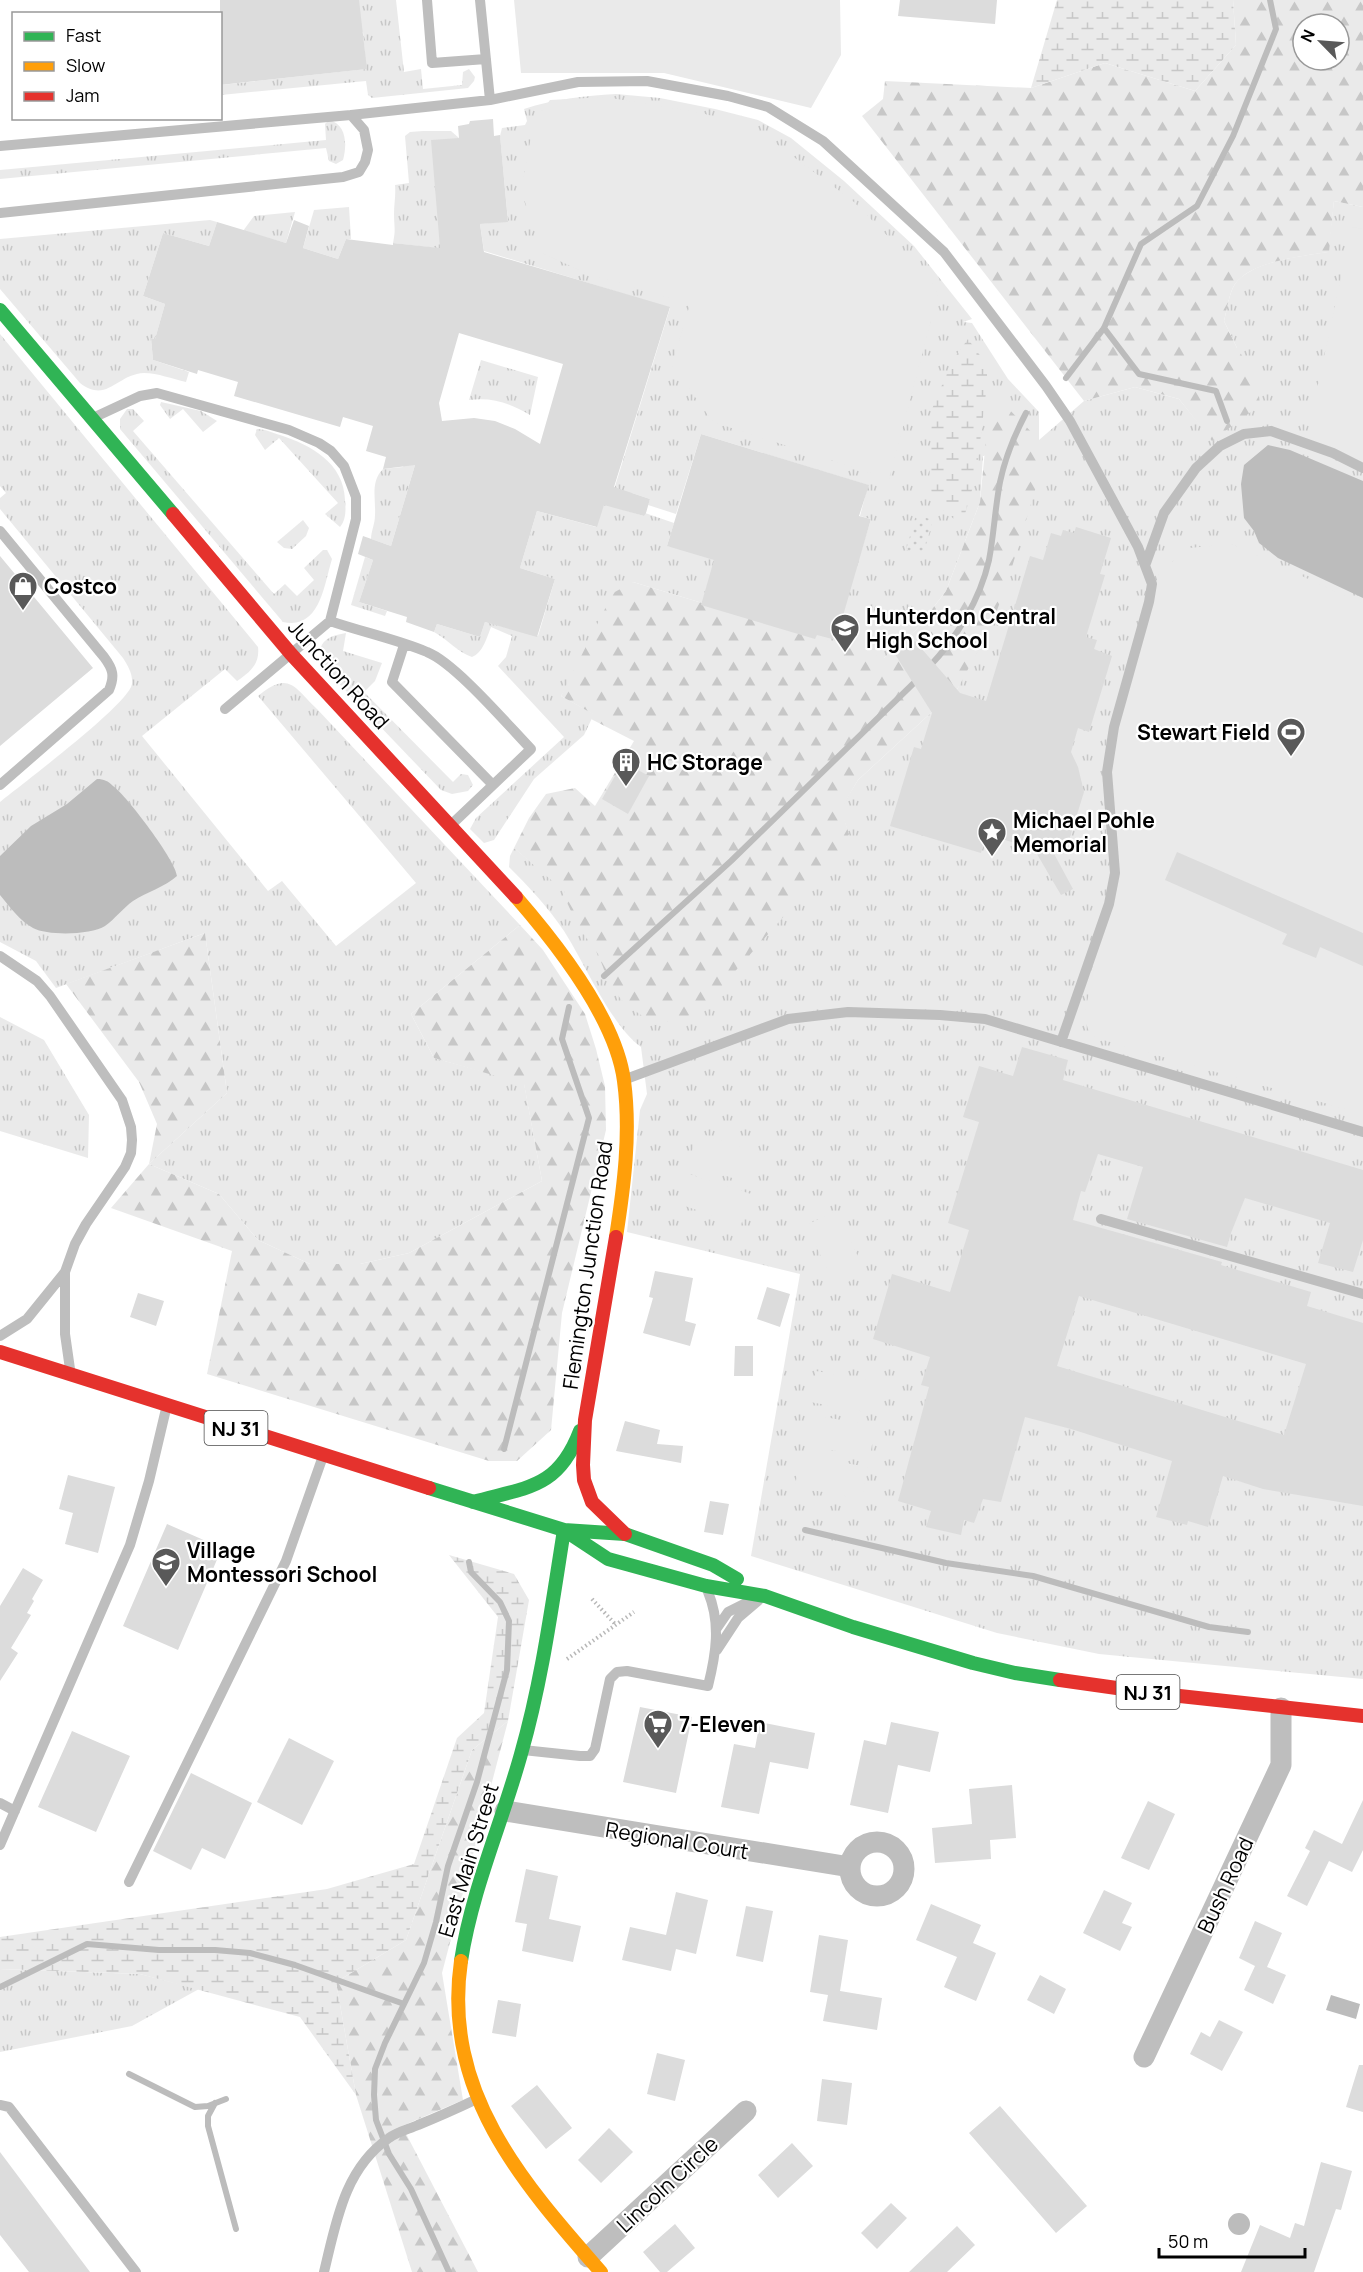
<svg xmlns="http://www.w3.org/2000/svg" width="1363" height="2272" font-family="Manrope,sans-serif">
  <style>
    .grass { fill: url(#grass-tufts) }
    .forest { fill: url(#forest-firs); fill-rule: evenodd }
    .wetland { fill: url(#wetland-marsh) }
    .park { fill: #eaeaea }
    .garden { fill: url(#garden-dots) }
    .water { fill: #bcbcbc }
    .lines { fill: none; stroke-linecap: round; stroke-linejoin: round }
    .stream { stroke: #bcbcbc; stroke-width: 6 }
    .building { fill: #dcdcdc; fill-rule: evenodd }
    .path { stroke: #b8b8b8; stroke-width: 4; stroke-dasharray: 1.5 3; stroke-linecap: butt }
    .lane { stroke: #bebebe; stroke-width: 10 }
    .street { stroke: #bebebe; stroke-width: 21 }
    .fast { stroke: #30b455; stroke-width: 14 }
    .slow { stroke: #ff9f0a; stroke-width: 14 }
    .jam { stroke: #e5322d; stroke-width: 14 }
    .labels { text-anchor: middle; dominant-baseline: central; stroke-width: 4.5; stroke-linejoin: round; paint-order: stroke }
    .shield { fill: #fff; stroke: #4c4c4c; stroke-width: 1.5 }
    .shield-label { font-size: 20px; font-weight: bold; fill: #000 }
    .poi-label { font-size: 21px; font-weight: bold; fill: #000; stroke: #fff; text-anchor: start }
    .street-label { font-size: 21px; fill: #000; stroke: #fff }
  </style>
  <defs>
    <pattern id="grass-tufts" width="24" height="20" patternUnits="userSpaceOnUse" patternTransform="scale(1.5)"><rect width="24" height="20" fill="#eaeaea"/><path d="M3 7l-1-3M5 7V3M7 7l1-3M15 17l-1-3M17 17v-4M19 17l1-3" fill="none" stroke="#c7c7c7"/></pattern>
    <pattern id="forest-firs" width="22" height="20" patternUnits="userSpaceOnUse" patternTransform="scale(1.5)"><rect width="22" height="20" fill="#eaeaea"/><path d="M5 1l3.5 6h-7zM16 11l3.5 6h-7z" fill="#c7c7c7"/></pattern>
    <pattern id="wetland-marsh" width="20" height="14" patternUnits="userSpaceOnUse" patternTransform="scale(1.5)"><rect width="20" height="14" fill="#eaeaea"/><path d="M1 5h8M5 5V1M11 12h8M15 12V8" fill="none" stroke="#c7c7c7"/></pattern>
    <pattern id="garden-dots" width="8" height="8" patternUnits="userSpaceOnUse" patternTransform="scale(1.5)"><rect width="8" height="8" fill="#eaeaea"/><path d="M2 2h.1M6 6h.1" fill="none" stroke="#c7c7c7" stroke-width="1.8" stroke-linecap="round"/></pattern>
  </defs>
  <rect width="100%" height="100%" fill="#fff"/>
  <!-- grass -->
  <path class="grass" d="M359 0H396L404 72 421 69 423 89 462 85 463 72 469 69 475 77 474 81 468 88 372 98 368 95 366 81 221 95V85L366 69 363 32 286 40Z
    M616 94 660 98 715 109 758 120 791 138 844 181 914 246 972 319 963 322 972 323 1008 379 1039 412V440L1084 401 1135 387 1179 399 1213 441 1237 348 1224 321C1227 310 1229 293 1235 284 1251 261 1303 256 1328 252L1334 201 1363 207V1679L1099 1654 997 1633 751 1556 800 1274 627 1232 640 1110 647 1094 641 1047C612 1027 584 962 564 931 548 907 529 887 509 867L510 856 514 848 566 891 849 834 840 809 858 780 958 688 1039 440 983 456 980 502 946 591 916 630 876 665 815 639 822 615 709 580 702 603 633 582 561 696 594 714 584 735 534 779 494 840 484 843 470 829 476 818 564 737 498 666 506 657 512 636 491 627C487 637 483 653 472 657 459 653 447 639 434 632L437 624 480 637 485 622 538 636 555 579 520 568 537 511 596 527 604 504 644 516 645 513 674 523 667 546 856 568 871 519 860 516 868 485 701 434 676 514 648 505 650 499 632 493 612 496 670 308 484 251 480 224 508 221 500 136 502 128 525 125 527 121 524 109C554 99 584 96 616 94Z
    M329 120C347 124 347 146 343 160L336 164 329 161 326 148 0 179V170L326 140 325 124Z
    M423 131H451L459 138 445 249 393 243C396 229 394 226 394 214 394 204 396 195 395 185L409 183 405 136 410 132Z
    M349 207 351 239H346L338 259 303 248 314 210Z
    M295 212 286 243 243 231 254 216Z
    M210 220 217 222 209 246 163 233 143 296 165 304 155 339 151 338 153 360 189 372 186 382C172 379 158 373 144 373 117 374 107 404 80 383L0 289V239Z
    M0 334 258 647C260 664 250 672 237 681L225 669 142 736 268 891 282 881 336 946 416 883 258 696C289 671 293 686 317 709L520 925 411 1014 434 1058 524 1083 542 1181 409 1253 360 1264H310L258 1240 219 1194 149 1164 227 1093 205 933 56 988 36 961 0 942V802C22 784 129 704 132 684 133 674 128 666 123 658L0 509V498L6 493 0 486Z
    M481 360 538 377 530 415C510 403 492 397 469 400Z
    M161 402 201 411 217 421 203 432 183 409 170 419 160 405Z
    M127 409H133L144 421 133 431 274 594 285 584 297 596 314 580 304 568 323 550H327L332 559C324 585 320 630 283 622L120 429V419Z
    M257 429C265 429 273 433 280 435 311 445 344 463 345 500 346 510 346 520 340 527L325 514 338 503 279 438 265 450 255 435Z
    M417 447 420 448 391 546 371 539C371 531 375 524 375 515 376 499 370 482 383 469L403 467 404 463 412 465Z
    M303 520 309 528 306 536 292 549 284 548 277 542Z
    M365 557 373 560 359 602 387 611 385 616 351 605Z
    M346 633 343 651 382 663 375 681 364 692 453 782 461 774 468 775 473 785 468 791 452 794 441 790 327 671C314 648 320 637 346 633Z
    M0 1017 44 1040 89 1115 88 1158 0 1131Z
    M0 1969 140 1974 199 1989 132 2026 0 2052Z"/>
  <!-- forest -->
  <path class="forest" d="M1233 0H1363V207L1334 201 1329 252C1304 256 1251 261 1235 284 1229 293 1227 310 1224 321L1237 348 1257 378 1260 405 1212 441 1179 399 1135 387 1084 401 862 116 883 99 885 81 1031 88 1105 63 1195 91 1236 45ZM1303 24H1339V60H1303Z
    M1003 403 1039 440 1040 474 1006 587 990 628 958 688 858 780 841 809 849 834 841 852 698 1013 655 1025 624 1003 610 985 598 954 578 926 563 894 565 892 514 848 529 818 546 794 575 788 595 806 634 741 591 719 593 714 561 696 613 593 633 582 884 658 916 630 946 591 980 502 989 407Z
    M520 925 543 950 585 1014 596 1049 605 1086 606 1130 562 1313 551 1430 517 1461H489L207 1374 232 1251 111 1208 149 1164 157 1124 139 1082 66 984 205 933 227 1093 149 1164 219 1194 258 1240 310 1264H360L409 1253 542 1181 524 1084 434 1058 411 1014Z
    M508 1721 442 1973 463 2100 402 2126 478 2272H412L356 2095 336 1982 406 1940 472 1750Z"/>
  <!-- wetland -->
  <path class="wetland" d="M1057 0H1233L1236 45 1195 91 1105 63 1031 88Z
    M968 339 987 365V384L976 476 965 514 954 519 943 510 929 488 932 409 952 361Z
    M449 1555 514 1574 529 1600 508 1721 472 1750 406 1940 336 1982 356 2095 300 2017 140 1974 0 1969V1937L327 1889 414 1864 457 1738 484 1713 498 1617Z"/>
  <!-- park -->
  <path class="park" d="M514 0H840L841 55 811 108 664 73H521Z
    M605 97 702 113 759 131 854 202 931 280 938 295 889 479 713 422 672 365 690 304 586 273 542 253 521 190 534 121 550 100Z
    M1352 227 1363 229V460L1306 440Z
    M1232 544 1363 604V1114L1096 1038 1088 1029 1084 1016 1115 873 1107 772 1159 572 1189 548Z
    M698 1133 763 1154 753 1185 688 1163Z
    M686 1173 751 1194 741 1225 676 1203Z
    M836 1211 866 1273 836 1288 806 1225Z
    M816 1371 883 1383 877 1414 810 1402Z
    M808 1414 875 1426 870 1457 802 1445Z
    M800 1455 868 1467 862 1499 795 1487Z"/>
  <!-- garden -->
  <path class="garden" d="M916 515 933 520 923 555 906 550Z"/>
  <!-- water -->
  <path class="water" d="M1268 445 1290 450 1363 481V598L1278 558 1259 543 1254 531 1244 518 1241 484 1244 465Z
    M97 779C104 779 108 781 113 786 127 796 176 861 177 876 165 887 147 892 133 901 123 908 115 919 105 926 91 935 48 936 33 928 20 921 9 906 0 895V856L31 826 67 804Z
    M1331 1995 1360 2004 1356 2019 1326 2010Z
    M1228 2224a11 11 0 1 1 22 0a11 11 0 1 1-22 0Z"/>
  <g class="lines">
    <!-- stream -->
    <path class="stream" d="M1104 328 1139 374 1216 391 1227 421
      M1066 378 1104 328 1141 244 1197 206 1233 136 1276 29 1270 0
      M928 668C956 639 980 600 989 560 994 534 995 508 1000 482 1005 458 1015 434 1026 413
      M604 976 731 861 919 678
      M504 1449 589 1118 562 1039 569 1007
      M805 1530 946 1563 1033 1576 1209 1627 1248 1632
      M0 1987 87 1944 159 1950H215L250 1953 295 1965 404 2004
      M129 2074 195 2107 208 2106 226 2099
      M215 2103 208 2116V2126L236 2229
      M449 2272 411 2189 389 2154 376 2120 374 2095 375 2069 385 2043 424 1963 436 1922 448 1866 477 1782 507 1670 509 1621 500 1602 471 1572 469 1562"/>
  </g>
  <!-- building -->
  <path class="building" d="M220 0H359L367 69 220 85Z
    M900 0H997L995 24 898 16Z
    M493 119 494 136 500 135 508 222 480 224 484 252 670 307 614 487 650 499 646 513 644 516 604 505 597 527 537 511 520 568 555 579 537 637 485 622 480 637 437 624 434 632 406 622 407 617 359 602 373 560 358 554 363 536 391 546 415 465 383 469 386 457 366 451 373 426 343 417 340 427 234 396 238 382 198 370 197 374 153 360 151 338 155 339 165 304 143 296 163 233 209 246 217 222 286 243 294 220 309 226 303 248 338 259 346 239 393 245V243L440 248 431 140 459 138 458 126 469 124 470 121ZM459 333 563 364 540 444 515 429 495 421 474 418 442 421 439 403Z
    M701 434 869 485 859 516 871 519 836 640 817 635 815 639 701 605 714 560 667 546Z
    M1076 527 1111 538 1100 574 1105 575 1086 637 1097 640 1094 649 1112 656 1089 732 1078 728 1071 752 1078 767 1084 792 1069 840 1052 850 1073 889 1061 895 1034 849 986 834 981 853 890 826 914 747 921 749 932 713 888 643 905 648 915 641 960 693 986 701 1030 556 1043 560 1051 533 1061 536 1063 530 1074 533Z
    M0 556 93 668 0 746Z
    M623 762 649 776 628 814 602 799Z
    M1177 852 1363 933V966L1320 947 1316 958 1282 944 1287 934 1165 880Z
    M1022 1047 1068 1060 1063 1080 1363 1170V1240L1353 1272 1318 1263 1330 1223 1245 1198 1231 1233 1227 1247 1127 1219 1143 1167 1098 1154 1085 1192 1081 1191 1073 1220 1222 1262 1221 1265 1311 1292 1307 1306 1363 1323V1506L1263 1489 1223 1476 1208 1527 1188 1521 1187 1525 1156 1517 1172 1461 1071 1429 1025 1417 1001 1502 983 1499 974 1523 964 1520 961 1535 926 1527 931 1511 898 1501 929 1387 921 1385 930 1357 873 1339 892 1274 950 1292 969 1230 948 1223 979 1122 963 1117 979 1066 1013 1076ZM1079 1296 1306 1364 1284 1435 1057 1366Z
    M655 1271 693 1278 685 1321 696 1324 690 1346 643 1333 653 1298 649 1297Z
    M767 1287 790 1294 780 1327 757 1319Z
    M138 1293 164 1301 156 1326 130 1317Z
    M735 1346H753V1376H734Z
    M625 1421 660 1430 657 1444 683 1446 681 1463 616 1451Z
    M68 1475 115 1487 98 1553 65 1544 73 1513 59 1509Z
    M710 1501 729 1504 723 1535 704 1532Z
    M167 1524 222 1548 178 1650 123 1626Z
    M23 1568 43 1580 32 1599 34 1601 27 1613 31 1615 11 1648 18 1653 0 1681V1606Z
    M640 1707 692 1717 676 1793 623 1782Z
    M760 1722 815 1733 808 1769 770 1762 759 1814 721 1807 734 1744 755 1748Z
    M891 1722 939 1732 930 1772 898 1765 888 1813 850 1805 864 1740 886 1745Z
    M72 1731 130 1756 96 1832 38 1807Z
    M289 1738 334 1761 302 1825 257 1802Z
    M191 1773 252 1803 225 1859 202 1848 191 1870 153 1851Z
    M1012 1785 1016 1838 990 1840 991 1859 935 1863 932 1828 972 1824 969 1789Z
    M1363 1800V1850L1352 1872 1329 1861 1307 1906 1287 1896 1310 1851 1305 1848 1314 1830 1342 1844Z
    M1148 1801 1175 1814 1149 1870 1121 1858Z
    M526 1869 558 1876 549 1919 581 1926 573 1962 522 1951 527 1924 515 1922Z
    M1104 1890 1132 1903 1122 1923 1132 1927 1120 1951 1083 1933Z
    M676 1892 708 1900 696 1954 676 1949 671 1971 622 1960 630 1927 666 1935Z
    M931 1904 981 1925 973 1943 996 1953 976 2001 944 1987 957 1957 916 1940Z
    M746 1906 773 1911 763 1962 736 1956Z
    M1255 1921 1282 1933 1267 1967 1286 1975 1273 2004 1244 1990 1255 1966 1239 1958Z
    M819 1935 848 1940 840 1991 882 1998 877 2030 823 2021 828 1995 810 1992Z
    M1040 1975 1066 1989 1054 2014 1027 2000Z
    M498 2000 521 2004 516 2037 492 2033Z
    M1219 2020 1243 2032 1222 2071 1190 2054 1201 2032 1210 2037Z
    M657 2053 685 2060 675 2101 647 2094Z
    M1359 2065H1363V2112L1346 2107Z
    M822 2079 852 2083 847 2125 817 2121Z
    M537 2085 572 2128 546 2149 511 2106Z
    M1000 2106 1087 2206 1056 2233 969 2133Z
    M609 2128 633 2152 601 2183 578 2160Z
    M792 2143 813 2166 778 2198 758 2175Z
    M0 2152 90 2272H29L0 2235Z
    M1321 2162 1352 2171 1341 2210 1336 2209 1314 2272H1241L1260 2225 1290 2238 1295 2223 1304 2226Z
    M891 2203 907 2218 877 2249 861 2233Z
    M675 2224 695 2248 667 2272H660L643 2252Z
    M957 2226 975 2245 947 2272H909Z"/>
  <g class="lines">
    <!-- path -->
    <path class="path" d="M592 1599 616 1625
      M567 1659 634 1612"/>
    <!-- lane -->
    <path class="lane" d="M427 0 432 63 486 59
      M480 0 490 100
      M351 115 490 100 578 82 647 81 728 96 768 107 823 141 944 252 1046 386 1070 421 1138 547 1152 584 1149 602 1114 727 1107 772 1115 873 1109 904 1061 1042
      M0 146 351 115 364 130 368 150 365 162 359 172 343 177 0 213
      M95 417 140 396 157 393 289 430 319 443 331 451 344 466 356 497V519L330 621 225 709
      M0 531 104 657C113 669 115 676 109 690L0 785
      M1146 563 1164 513 1196 468 1220 446 1244 434 1271 431 1333 453 1363 468
      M330 621C362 632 396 639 427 652 455 663 507 724 531 749L452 824
      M404 645 392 682 493 785
      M0 956 37 981 50 996 122 1100 131 1127 132 1140 131 1153 125 1167 86 1224 75 1244 65 1272V1334L70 1369
      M626 1079 788 1019 848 1012 940 1015 985 1019 1363 1132
      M1101 1219 1363 1294
      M0 1336 27 1319 65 1272
      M717 1628 728 1612 748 1602
      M717 1650 738 1618 758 1601
      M523 1750 580 1756H590L595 1749 610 1679 617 1672 627 1671 708 1686C716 1654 721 1623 708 1592
      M0 1803 15 1811
      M0 1845 130 1545 149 1481 166 1409
      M129 1882 286 1561 322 1459
      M0 2105 9 2107 136 2272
      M324 2272C336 2223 344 2169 389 2138 397 2132 409 2129 418 2125 438 2117 458 2108 477 2099"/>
    <!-- street -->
    <path class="street" d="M505 1811 850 1867
      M850 1869a27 27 0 1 1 54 0a27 27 0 1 1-54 0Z
      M1144 2057 1281 1765V1708
      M588 2257 746 2111"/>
    <!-- fast -->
    <path class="fast" d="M0 310 173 514
      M429 1488 564 1530 625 1534 713 1565 737 1579
      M473 1502C527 1487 558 1489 580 1431
      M564 1530 608 1559 706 1586 765 1596 853 1627 973 1663 1015 1673 1060 1680
      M461 1961C472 1889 502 1823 521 1754 542 1681 552 1605 564 1530"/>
    <!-- slow -->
    <path class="slow" d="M516 897C556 943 616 1019 624 1081 631 1133 624 1186 616 1237
      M461 1961C442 2091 521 2181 601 2272"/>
    <!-- jam -->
    <path class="jam" d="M173 514 291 654 516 897
      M616 1237 585 1420 583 1465 584 1480 592 1502 625 1534
      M0 1352 429 1488
      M1060 1680 1152 1693 1363 1716"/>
  </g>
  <!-- icons -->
  <defs>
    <g id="shop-pin" transform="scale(1.5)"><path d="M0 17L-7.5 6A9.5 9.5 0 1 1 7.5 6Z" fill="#595959" stroke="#fff"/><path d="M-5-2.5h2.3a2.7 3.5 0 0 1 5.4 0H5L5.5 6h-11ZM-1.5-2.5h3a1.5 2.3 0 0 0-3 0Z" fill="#fff"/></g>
    <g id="school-pin" transform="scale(1.5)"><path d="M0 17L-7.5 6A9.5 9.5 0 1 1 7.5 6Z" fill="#595959" stroke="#fff"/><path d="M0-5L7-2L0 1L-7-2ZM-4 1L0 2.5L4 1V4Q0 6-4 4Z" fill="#fff"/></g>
    <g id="stadium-pin" transform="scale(1.5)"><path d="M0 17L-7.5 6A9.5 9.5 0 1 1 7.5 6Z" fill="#595959" stroke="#fff"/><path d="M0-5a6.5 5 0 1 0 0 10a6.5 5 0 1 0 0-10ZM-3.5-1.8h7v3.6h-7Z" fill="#fff"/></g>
    <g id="building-pin" transform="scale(1.5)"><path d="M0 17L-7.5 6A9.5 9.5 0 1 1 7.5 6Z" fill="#595959" stroke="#fff"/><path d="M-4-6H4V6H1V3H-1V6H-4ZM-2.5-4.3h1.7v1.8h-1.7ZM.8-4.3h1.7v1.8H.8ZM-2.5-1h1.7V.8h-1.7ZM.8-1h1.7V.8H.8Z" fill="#fff"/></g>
    <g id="sight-pin" transform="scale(1.5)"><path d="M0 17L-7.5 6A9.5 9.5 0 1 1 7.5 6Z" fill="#595959" stroke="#fff"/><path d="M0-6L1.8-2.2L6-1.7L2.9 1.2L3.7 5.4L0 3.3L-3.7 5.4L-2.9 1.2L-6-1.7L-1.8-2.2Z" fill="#fff"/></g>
    <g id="supermarket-pin" transform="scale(1.5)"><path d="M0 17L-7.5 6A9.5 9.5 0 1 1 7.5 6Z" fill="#595959" stroke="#fff"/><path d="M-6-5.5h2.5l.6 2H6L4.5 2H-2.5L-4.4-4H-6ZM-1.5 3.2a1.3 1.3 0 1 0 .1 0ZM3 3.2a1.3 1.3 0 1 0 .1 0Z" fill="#fff"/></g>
  </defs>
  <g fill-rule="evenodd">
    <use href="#shop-pin" x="23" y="586"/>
    <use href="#school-pin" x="845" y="628"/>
    <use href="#stadium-pin" x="1291" y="732"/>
    <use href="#building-pin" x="626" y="762"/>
    <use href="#sight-pin" x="992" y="832"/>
    <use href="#school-pin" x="166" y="1562"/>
    <use href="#supermarket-pin" x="658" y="1724"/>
  </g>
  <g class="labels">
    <!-- shield labels -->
    <g class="shield">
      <rect x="204.5" y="1411" width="63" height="34" rx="4.5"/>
      <rect x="1116.5" y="1675" width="63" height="34" rx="4.5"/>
    </g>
    <g class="shield-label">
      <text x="236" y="1428">NJ 31</text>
      <text x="1148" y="1692">NJ 31</text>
    </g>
    <!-- poi labels -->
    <g class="poi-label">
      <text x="44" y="586">Costco</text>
      <text x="866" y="616">Hunterdon Central<tspan x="866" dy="24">High School</tspan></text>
      <text x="1270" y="732" text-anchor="end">Stewart Field</text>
      <text x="647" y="762">HC Storage</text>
      <text x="1013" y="820">Michael Pohle<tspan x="1013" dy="24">Memorial</tspan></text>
      <text x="187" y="1550">Village<tspan x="187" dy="24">Montessori School</tspan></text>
      <text x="679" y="1724">7-Eleven</text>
    </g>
    <!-- street labels -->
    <g class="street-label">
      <text transform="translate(339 674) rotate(48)">Junction Road</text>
      <text transform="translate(587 1265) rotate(-82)">Flemington Junction Road</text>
      <text transform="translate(677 1840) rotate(9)">Regional Court</text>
      <text transform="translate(468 1860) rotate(-73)">East Main Street</text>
      <text transform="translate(1225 1885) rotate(-65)">Bush Road</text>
      <text transform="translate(667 2184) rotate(-43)">Lincoln Circle</text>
    </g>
  </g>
  <!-- legend -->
  <rect x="12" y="12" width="210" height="108" fill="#ffffff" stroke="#999999" stroke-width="1.5"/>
  <rect x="24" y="32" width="30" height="9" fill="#30b455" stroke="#999999" stroke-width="1.5"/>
  <text x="66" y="42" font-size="18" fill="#000000">Fast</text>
  <rect x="24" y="62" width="30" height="9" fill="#ff9f0a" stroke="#999999" stroke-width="1.5"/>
  <text x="66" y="72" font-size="18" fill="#000000">Slow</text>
  <rect x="24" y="92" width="30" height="9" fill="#e5322d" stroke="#999999" stroke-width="1.5"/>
  <text x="66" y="102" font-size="18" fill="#000000">Jam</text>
  <!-- north arrow -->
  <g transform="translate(1321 42) rotate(295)"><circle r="28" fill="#ffffff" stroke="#999999" stroke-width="1.5"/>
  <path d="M0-4.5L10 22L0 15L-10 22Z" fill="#595959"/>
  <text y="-9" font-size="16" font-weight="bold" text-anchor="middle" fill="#000000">N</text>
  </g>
  <!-- scale -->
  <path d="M1159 2248v9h146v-9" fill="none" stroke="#000000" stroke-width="3"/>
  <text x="1168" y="2248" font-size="18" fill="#000000" stroke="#ffffff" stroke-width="4.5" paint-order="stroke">50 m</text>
</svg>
